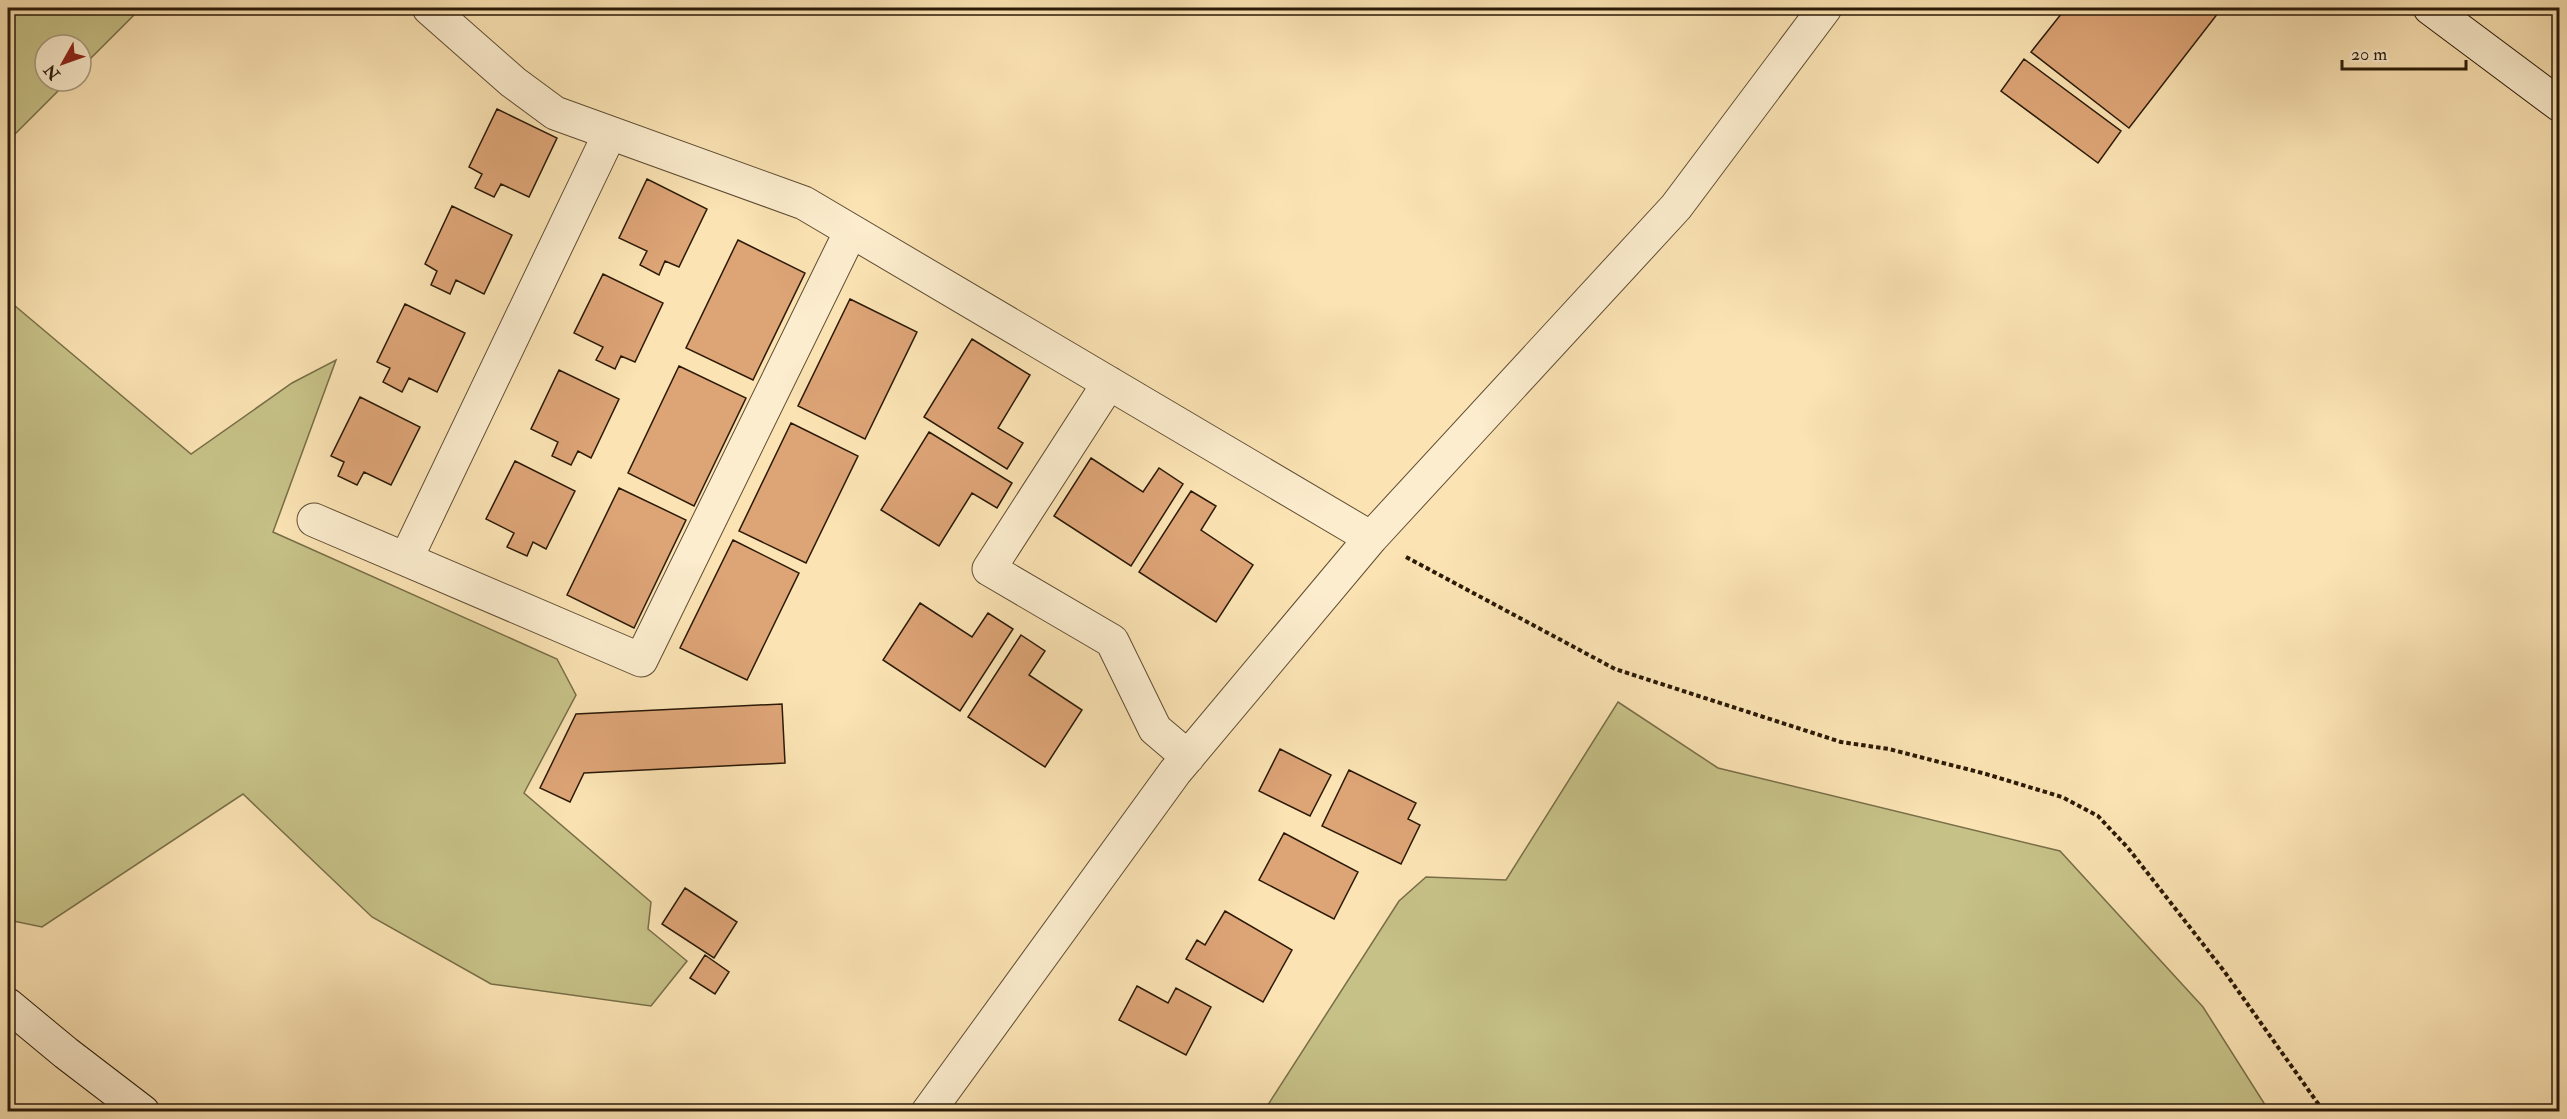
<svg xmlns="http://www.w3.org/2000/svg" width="2567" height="1119" font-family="'IM FELL Double Pica',serif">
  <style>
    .green { fill: #c6c187; stroke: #786e48; stroke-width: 1.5 }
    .building { fill: #dda476; stroke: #2b1a08; stroke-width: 1.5 }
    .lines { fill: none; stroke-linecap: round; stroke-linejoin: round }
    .street-casing { stroke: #5f4c33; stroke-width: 35 }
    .secondary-casing { stroke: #2b1a08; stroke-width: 35 }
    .path { stroke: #2b1a08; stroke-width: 4; stroke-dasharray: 4.5 3; stroke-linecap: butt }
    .street { stroke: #fcedce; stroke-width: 33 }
    .secondary { stroke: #fcedce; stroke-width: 33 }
  </style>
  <rect width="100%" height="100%" fill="#fbe3b3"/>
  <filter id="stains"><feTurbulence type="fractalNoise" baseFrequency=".00333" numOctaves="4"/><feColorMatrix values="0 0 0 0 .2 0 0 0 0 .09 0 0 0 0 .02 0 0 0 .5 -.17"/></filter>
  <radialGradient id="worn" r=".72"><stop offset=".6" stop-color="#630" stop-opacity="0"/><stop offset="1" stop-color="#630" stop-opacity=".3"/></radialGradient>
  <!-- green -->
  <path class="green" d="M8 8H141L81 68V45H45V81H68L8 141Z
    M8 300 191 454 292 383 336 360 273 532 557 659 576 695 524 793 651 902 648 929 687 961 651 1006 491 984 372 917 243 794 42 927 8 920Z
    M1618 702 1718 768 2060 851 2203 1007 2269 1111H1264L1399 901 1426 877 1506 880Z"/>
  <!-- building -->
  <path class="building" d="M2054 8H2222L2129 128 2031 52 2062 13Z
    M2024 59 2121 131 2098 163 2001 91Z
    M497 109 557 138 529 197 501 184 494 197 475 188 482 174 469 167Z
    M647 179 707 209 679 267 665 261 659 275 640 265 647 251 619 238Z
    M452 206 512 235 484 294 456 280 450 294 431 285 437 271 425 264Z
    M738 240 805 273 753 380 686 348Z
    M603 274 663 303 635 362 621 356 615 369 596 360 603 347 574 333Z
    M850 299 917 332 865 439 798 406Z
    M405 304 465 333 437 392 409 378 402 392 383 382 390 368 377 362Z
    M972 339 1030 375 998 428 1023 443 1007 469 924 417Z
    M679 366 746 398 694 506 628 473Z
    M559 370 619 399 591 458 578 451 571 465 552 456 558 442 531 429Z
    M360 397 420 427 391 485 364 472 357 485 338 476 344 462 331 456Z
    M791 423 858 456 806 563 739 531Z
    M929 432 1012 483 997 508 972 493 939 546 881 510Z
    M1091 458 1143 492 1159 468 1183 484 1131 566 1054 516Z
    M515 461 575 491 546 549 533 542 527 556 507 547 514 533 486 519Z
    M619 488 686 520 634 628 567 595Z
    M1191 491 1216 506 1201 530 1253 565 1216 622 1139 572Z
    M733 540 799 573 747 680 680 648Z
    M920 603 972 637 988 613 1013 629 960 711 883 660Z
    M1021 635 1045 651 1029 675 1082 710 1045 767 968 717Z
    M782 704 785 763 584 773 570 802 540 788 576 714Z
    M1280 749 1331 775 1310 816 1259 791Z
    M1349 770 1416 803 1408 819 1420 825 1401 864 1322 826Z
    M1284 833 1358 872 1334 919 1259 880Z
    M685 888 737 922 714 958 662 924Z
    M1225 911 1292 950 1263 1002 1186 959 1197 940 1205 945Z
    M705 955 729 972 715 994 690 978Z
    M1137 986 1168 1003 1176 988 1211 1007 1186 1055 1119 1020Z"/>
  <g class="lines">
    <!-- street casing -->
    <g class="street-casing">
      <path id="street" d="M429 8 513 82 555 113 804 203 1371 538
        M1109 383 989 569 1112 641 1155 729 1188 757
        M314 520 641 660 851 231
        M406 559 610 133
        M928 1112 1175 772 1371 538 1676 207 1825 8"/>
    </g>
    <!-- secondary casing -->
    <g class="secondary-casing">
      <path id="secondary" d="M2430 8 2560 105
        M8 1005 66 1053 143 1112"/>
    </g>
    <!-- path -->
    <path class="path" d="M1406 557 1615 669 1841 742 1889 749 1986 774 2062 797 2098 816 2128 848 2224 971 2324 1112"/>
    <!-- street -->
    <use href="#street" class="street"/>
    <!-- secondary -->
    <use href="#secondary" class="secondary"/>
  </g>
  <!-- margin -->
  <rect width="2567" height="1119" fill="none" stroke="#fbe3b3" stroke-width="30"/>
  <rect x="9" y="9" width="2549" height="1101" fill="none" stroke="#2b1a08" stroke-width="3"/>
  <rect x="15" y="15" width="2537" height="1089" fill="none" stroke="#2b1a08" stroke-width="1.5"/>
  <!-- north arrow -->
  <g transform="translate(63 63) rotate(230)"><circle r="28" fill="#fcedce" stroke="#a8997f" stroke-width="1.5"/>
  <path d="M0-4.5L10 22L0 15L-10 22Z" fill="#8f2418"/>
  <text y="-9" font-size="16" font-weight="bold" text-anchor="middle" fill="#2b1a08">N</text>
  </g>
  <!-- scale -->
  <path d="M2342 60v9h124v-9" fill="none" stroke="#2b1a08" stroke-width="3"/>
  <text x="2351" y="60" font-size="18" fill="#2b1a08" stroke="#fcedce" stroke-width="4.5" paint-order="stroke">20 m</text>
  <rect width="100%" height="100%" filter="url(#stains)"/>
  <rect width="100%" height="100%" fill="url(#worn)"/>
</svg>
